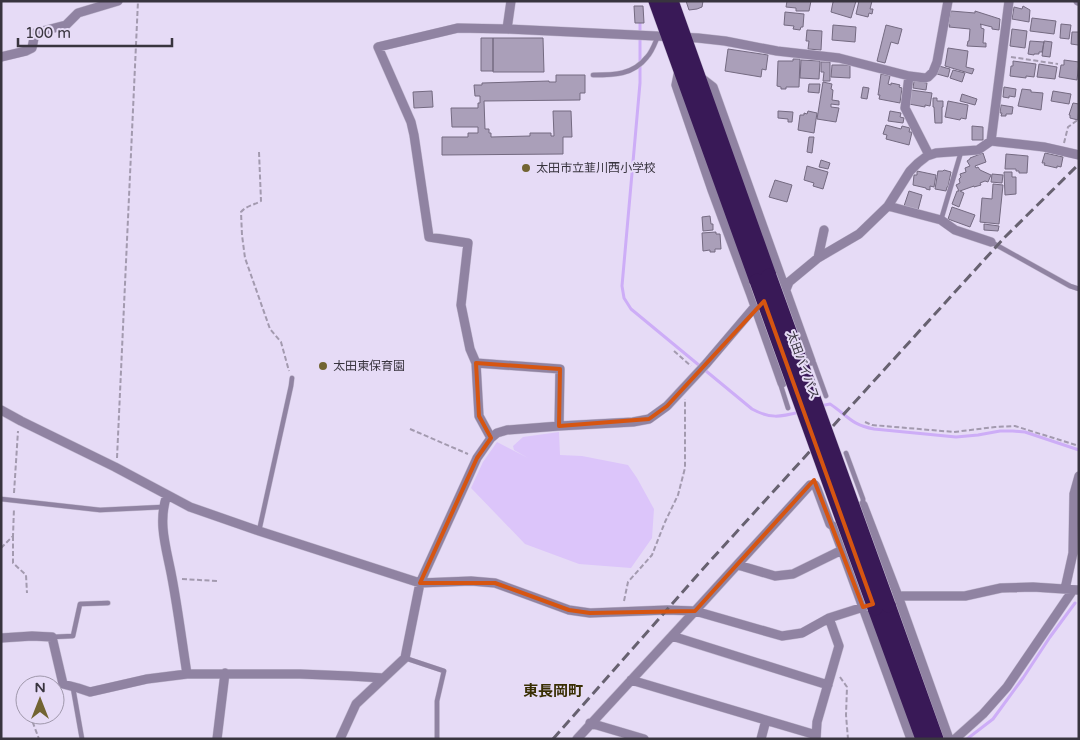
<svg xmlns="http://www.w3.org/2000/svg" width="1080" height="740" font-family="'Varela Round','Noto Sans JP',sans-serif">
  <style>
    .green { fill: #dcc5fa }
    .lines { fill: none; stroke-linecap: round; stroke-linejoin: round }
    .stream { stroke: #cdadf7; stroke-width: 3 }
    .building { fill: #aa9fb9; stroke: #746a81 }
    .lane-casing { stroke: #c3bad1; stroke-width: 5.5 }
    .street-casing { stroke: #c3bad1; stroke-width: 10 }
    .highway-casing { stroke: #c3bad1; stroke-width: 16 }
    .path { stroke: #a39aaf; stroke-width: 2; stroke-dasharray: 5 2.5; stroke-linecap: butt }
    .lane { stroke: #9083a2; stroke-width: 4.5 }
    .street { stroke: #9083a2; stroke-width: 9 }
    .highway { stroke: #391957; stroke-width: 15 }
    .rail { stroke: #676170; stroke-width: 3; stroke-dasharray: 10 5; stroke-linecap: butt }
    .highway-bridge-casing { stroke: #c3bad1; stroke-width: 16; stroke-linecap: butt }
    .highway-bridge { stroke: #391957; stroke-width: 15 }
    .marked { fill: none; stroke: #d65511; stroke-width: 4; stroke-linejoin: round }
    .poi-dot { fill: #726432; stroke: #e6dbf6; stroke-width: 2 }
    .labels { text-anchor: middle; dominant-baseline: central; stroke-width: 4; stroke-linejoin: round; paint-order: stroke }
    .poi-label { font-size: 12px; fill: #38343e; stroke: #e6dbf6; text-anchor: start }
    .street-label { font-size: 12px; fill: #38343e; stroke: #e6dbf6 }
    .quarter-label { font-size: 15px; font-weight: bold; fill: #392e03; stroke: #e6dbf6 }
  </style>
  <rect width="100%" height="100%" fill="#e6dbf6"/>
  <!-- green -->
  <path class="green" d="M559 432 560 455 582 456 628 465 637 478 654 509 652 538 631 568 579 564 525 544 471 488 483 462 497 442 528 458 514 450 513 446 523 437Z"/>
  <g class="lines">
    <!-- stream -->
    <path class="stream" d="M640 19V83L622 286 624 298 631 309 752 409C770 419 780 417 800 412
      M820 406 830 404C847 415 851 425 874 429L956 437 978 435 1000 431H1013L1025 432 1079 450
      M967 739 993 719 1023 678 1050 637 1075 603"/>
  </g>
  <!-- building -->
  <path class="building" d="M686 1H703L702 7 697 9 689 10Z
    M787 1H811L809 11H796V8L786 7Z
    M835 1H856L851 18 831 12 833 2Z
    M859 1H872L870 9H873L872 14 869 13 868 17 856 14Z
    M634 6H643L644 23H635Z
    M1023 6 1030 10 1029 22 1012 19 1014 7 1022 9Z
    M951 11 975 13V11L1000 19 999 30 992 29V27L980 24 981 25V28L984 29 983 43H986V47L967 46 968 41H969L970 29 949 27 950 25H948Z
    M785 12 804 14 803 27H801L800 30 793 29 794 26 784 25Z
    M1032 18 1056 21 1054 34 1030 31Z
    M1061 24 1071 25 1069 39 1060 38Z
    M833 25 856 27 855 42 832 40Z
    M886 25 902 29 898 44 891 42 885 63 877 61Z
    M1012 29 1027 31 1025 48 1010 46Z
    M807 30 822 31 821 50 808 49 809 41H806Z
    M1072 32H1079V46L1078 45 1071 44Z
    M481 38H493V71H481Z
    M493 38H543L544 72H493Z
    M1030 41 1044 42 1042 52H1039V54H1034V55L1028 54Z
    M1044 41 1052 42 1050 57 1042 56Z
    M948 48 968 51 966 67 974 69 972 74 945 66Z
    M728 49 768 55 766 70 762 69 761 77 725 71Z
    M793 59H800L799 87H786V89H781V87L777 86 778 61H793Z
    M801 60 820 61 819 79 800 78Z
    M1064 60 1079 62 1077 80 1059 77 1061 65H1064Z
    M1013 61 1036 64 1034 77 1026 76V78L1010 76 1011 66H1013Z
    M821 62H830V81H823L824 72H821Z
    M1039 64 1057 67 1055 79 1037 77Z
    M832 65H850V78L831 77Z
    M939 66 950 69 948 77 937 74Z
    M953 70 965 73 962 82 950 78Z
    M881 74 890 76 888 84 891 85V83L896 84 900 85 899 87 902 88 900 103 879 99 880 95H878Z
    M556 75H585V93H580V100L484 101 485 129H489V133H491V137L530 136V133H551V136H554L553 111H571L572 137H563V154L442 155V137H468V133H478V127H452L451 108H478V103H480V96H475L474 85H482V83L549 81V82H556Z
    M914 81 927 83 926 90 913 88Z
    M823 82 832 84 831 89 833 90 832 100 839 101V105L831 104V107L839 108 836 122 817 119Z
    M809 84H820L819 93 808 92Z
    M863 87 869 88 867 99 861 98Z
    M1004 87 1016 89 1015 97 1009 96V98L1003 97Z
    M1022 89 1031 90V92L1043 93 1041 110 1018 106Z
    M911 90 932 93 930 106 925 105V107L909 104Z
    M432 91 433 107 414 108 413 92Z
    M1053 91 1071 94 1069 104 1051 101Z
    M962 94 977 99 975 105 960 101Z
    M933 98H937V101H943V107H942V123H935L934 107H933Z
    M948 101 968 105 966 119 961 118 960 120 945 117Z
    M1073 103 1079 104 1078 120 1070 118V115H1069Z
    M1001 105 1013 107 1012 114H1006V116H1001L1002 113H1000Z
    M778 111 793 112 792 122H788V119L778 118Z
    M808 111 817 113 814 133 798 130 800 115H804V113L807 114Z
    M890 111 901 113 900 117 904 118 903 123 888 121Z
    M886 125 901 129 902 126 910 128 909 132H912L909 145 886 139 887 135 883 134Z
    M972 126 983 127V140H972Z
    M809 137H814L812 153 807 152Z
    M983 153 986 162 975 166 976 168 978 167 980 170 991 175 988 182 985 181 980 183 981 185 974 187V186L960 191 964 193 959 207 952 204 957 191H959L956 185 960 183 959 179 961 177 960 174 966 172 965 168 970 166 967 161 970 159V158Z
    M1045 153 1063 157 1061 167 1057 166V168L1044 165 1045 163H1042Z
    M1006 154 1028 156 1027 173H1019V171H1016V169H1005Z
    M821 160 830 163 828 169 819 167Z
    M807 166 828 172 823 189 813 186 814 183 804 180Z
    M944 170 951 172 948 187H947L946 191 935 189 938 171H943Z
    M917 171 936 175 934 187 930 186V190L926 189V188L913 185 914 175H917Z
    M1004 172H1012V177H1016V194L1005 195Z
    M992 174 1003 175 1002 183 991 182Z
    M775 180 792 185 787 202 769 197Z
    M993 184 1003 185 999 224 980 222 982 198 992 199Z
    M909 191 922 195 918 210 904 206Z
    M952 207 975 215 970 227 948 219Z
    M710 216 711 224H713V230L703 231 702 217Z
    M984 224 999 226 998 231 984 230Z
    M716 232V234H720L721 249H715V252H710V250L703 251 702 233Z"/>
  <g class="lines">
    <!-- lane casing -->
    <g class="lane-casing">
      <path id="lane" d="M593 75C614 75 633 75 647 57 652 52 655 43 658 36
        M941 220 961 152
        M991 242 1070 286 1079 289
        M811 361 814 363 826 396
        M782 383 781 386 788 408
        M846 453 863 499V505
        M1 499 100 510 163 507
        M259 531 291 386 292 378
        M52 637 73 636 80 604 108 603
        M405 658 444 671 437 701V739
        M73 688 82 739"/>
    </g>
    <!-- street casing -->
    <g class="street-casing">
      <path id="street" d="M1078 1H1079
        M507 29 511 1
        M1 57 26 51 32 48 35 33 66 25 78 13 118 1
        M679 70 676 85 712 190 751 295 782 383
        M909 76 905 108 929 155
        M700 77 713 87 811 361
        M991 141 1009 1
        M888 206 941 220 955 230 991 242
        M818 258 824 230
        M769 290 789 282 818 258 859 234 888 206 910 171 918 163 927 156 936 153 978 150 991 141 1044 147 1079 155
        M476 363 560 369 559 426
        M1 410 21 421 115 467 190 507 259 531 420 583 471 581 495 583 569 610 590 613 667 610 695 611 782 636 802 633 829 618 898 596H965L1001 588 1033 587 1079 590
        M491 438 479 416 476 363 470 349 461 305 468 243 429 237 414 135 411 122 378 47 458 28 507 29 698 38 725 41 777 51 839 58 909 76 925 78 928 77 933 72 937 62 948 1
        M167 495C157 523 167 550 172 578 178 610 182 642 187 674
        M863 505 898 596 949 739
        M738 565 775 576 793 574 842 550
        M1065 589 1073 553 1074 494 1079 476
        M672 636 828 685
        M1 638 32 636 52 637 63 684 78 688 90 692 147 679 187 674H300L350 676 383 678
        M631 680 816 735
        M590 723 644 739
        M217 739 225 673
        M340 739 356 704 405 658 420 583 477 458 491 438 497 433 507 430 559 426 633 422 649 419 667 406 706 364 758 303 785 292 789 282
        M577 739 695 611 810 485H815L817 489 830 524 833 526 842 550 911 739
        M761 739 766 720
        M816 739 817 722 839 646 829 618
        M955 739 983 714 1007 687 1073 590"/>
    </g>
    <!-- highway casing -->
    <g class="highway-casing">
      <path id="highway" d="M656 1 757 281
        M671 1 769 276
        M888 605 936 739
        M875 608 923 739"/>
    </g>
    <!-- path -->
    <path class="path" d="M1011 57 1058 64
      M1064 143 1068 127 1079 119
      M259 152 261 201C254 205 246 206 241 212L242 235 245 258 270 329 281 342 289 371
      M674 351 691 366
      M865 422 872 425 954 432 995 427 1015 426 1079 446
      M410 429 468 454
      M117 458 138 1
      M14 493 18 431
      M13 536V563L26 575 27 593
      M1 548 13 536 14 508
      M182 579 217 581
      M624 601 628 582 652 555 665 522 678 495 685 468V399
      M840 677 847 687 846 715 848 739
      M43 685H53
      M30 715 39 739"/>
    <!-- lane -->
    <use href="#lane" class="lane"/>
    <!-- street -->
    <use href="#street" class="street"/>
    <!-- highway -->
    <use href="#highway" class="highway"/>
    <!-- rail -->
    <path class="rail" d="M553 739 701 571 1005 237 1079 164"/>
    <!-- highway-bridge casing -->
    <g class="highway-bridge-casing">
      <path id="highway-bridge" d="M769 276 888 605
        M757 281 875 608"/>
    </g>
    <!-- highway-bridge -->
    <use href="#highway-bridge" class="highway-bridge"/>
  </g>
  <!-- marked area -->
  <path class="marked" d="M764 301 873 604 863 607 814 480 695 611 590 613 569 610 495 583H420L477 458 491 438 479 416 476 363 560 369 559 426 649 419 667 406Z"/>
  <!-- markers -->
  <g class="poi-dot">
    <circle cx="526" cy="168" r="5"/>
    <circle cx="323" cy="366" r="5"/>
  </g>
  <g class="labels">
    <!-- poi labels -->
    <g class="poi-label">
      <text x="536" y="168">太田市立韮川西小学校</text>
      <text x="333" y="366">太田東保育園</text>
    </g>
    <!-- street labels -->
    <g class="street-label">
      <text transform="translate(803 365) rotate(70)">太田バイパス</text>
    </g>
    <!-- quarter labels -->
    <g class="quarter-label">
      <text x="553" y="691">東長岡町</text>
    </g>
  </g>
  <!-- border -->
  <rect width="1080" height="740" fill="none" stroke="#38343e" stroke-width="5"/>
  <!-- north arrow -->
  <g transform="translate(40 700)"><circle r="24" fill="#e6dbf6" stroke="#a098ac"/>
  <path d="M0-4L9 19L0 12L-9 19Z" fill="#726432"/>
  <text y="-8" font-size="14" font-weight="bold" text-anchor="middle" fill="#38343e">N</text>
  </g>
  <!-- scale -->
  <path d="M18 38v8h154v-8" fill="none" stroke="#38343e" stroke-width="2.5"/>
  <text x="25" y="38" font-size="15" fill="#38343e" stroke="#e6dbf6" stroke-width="4" paint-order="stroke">100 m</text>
</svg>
